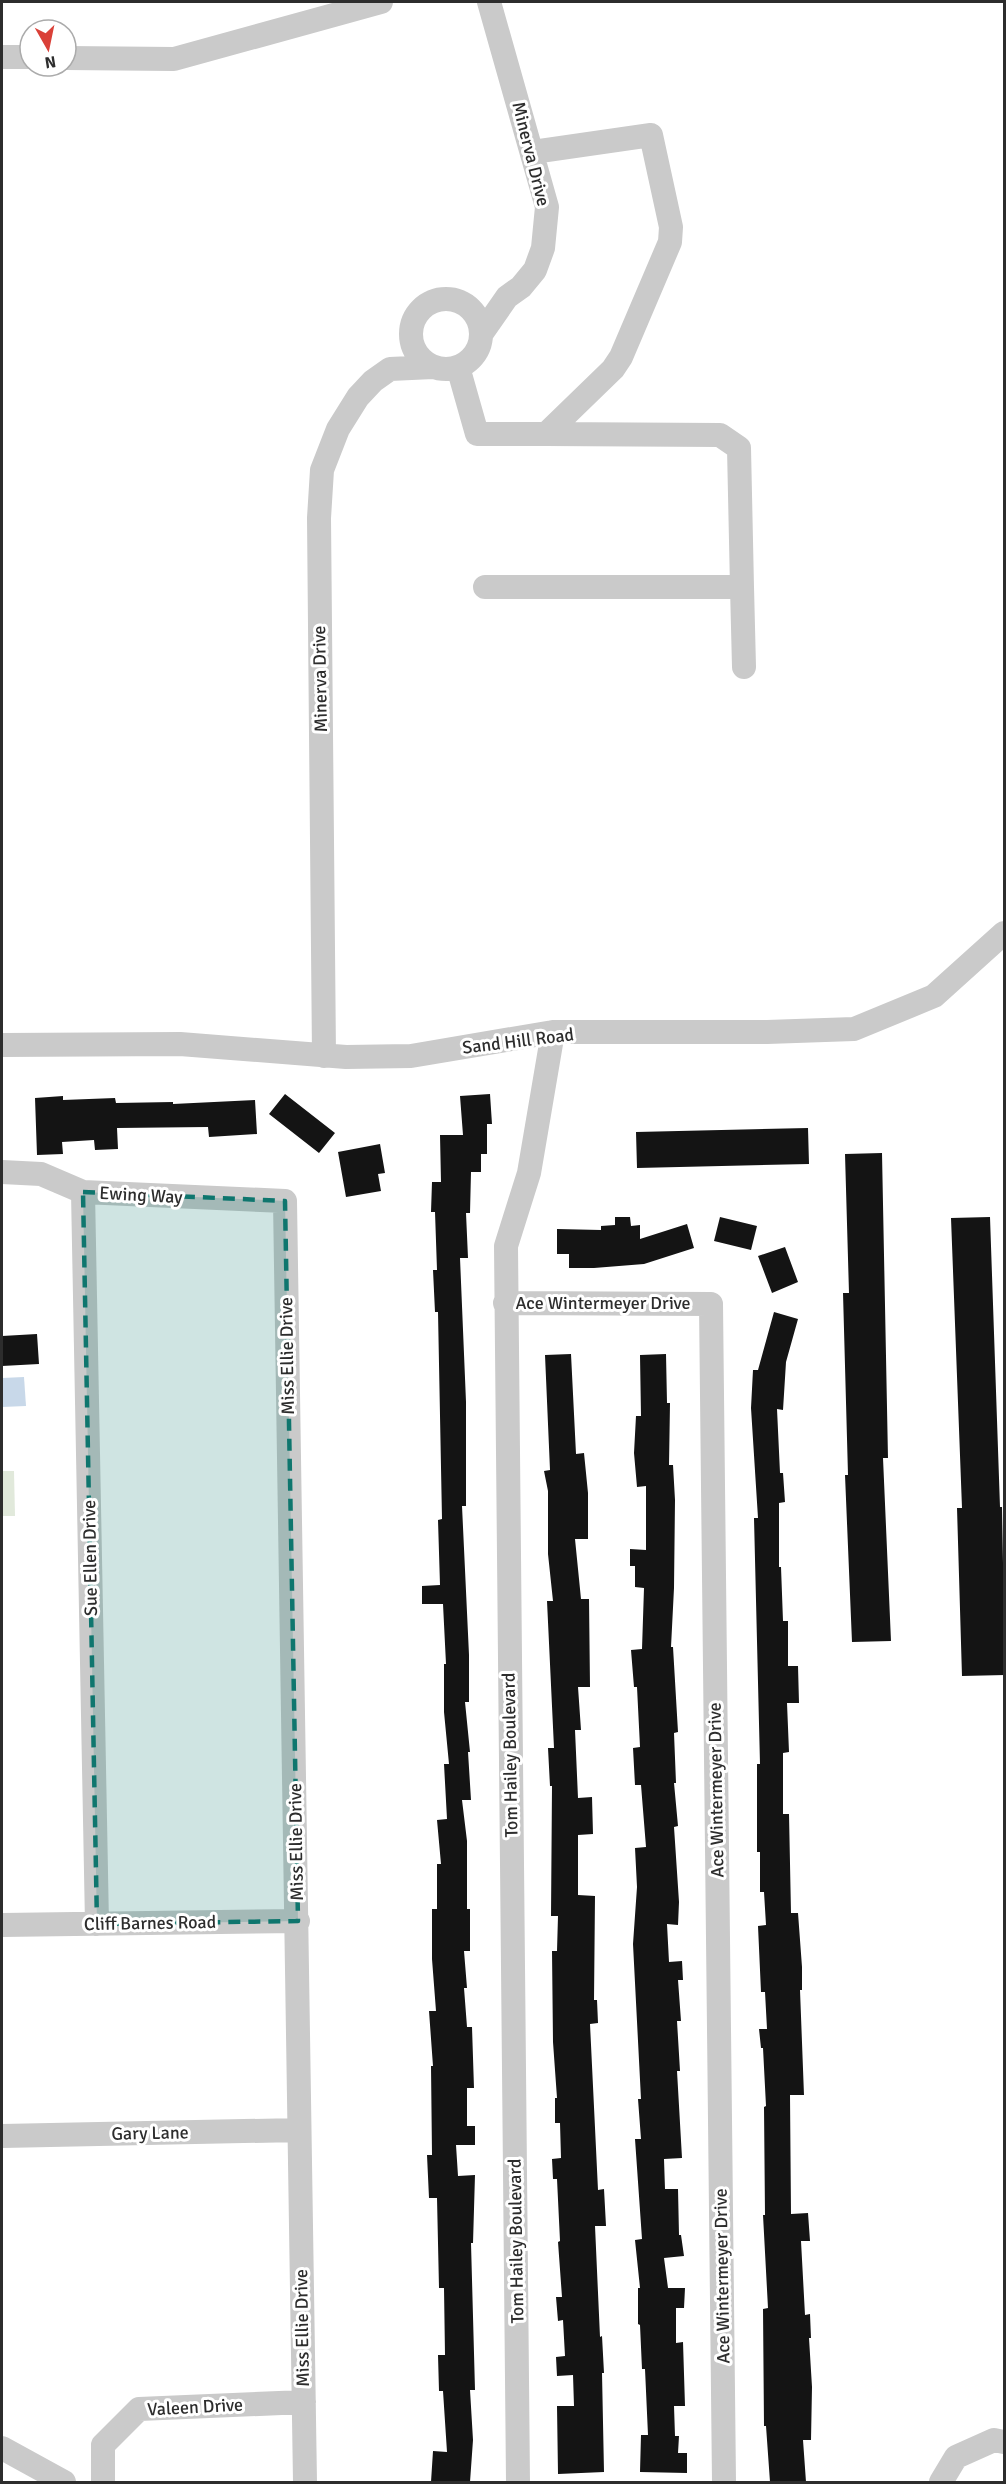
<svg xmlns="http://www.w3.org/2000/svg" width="1006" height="2484" font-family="Signika,sans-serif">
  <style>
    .green { fill: #e1e9db }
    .water { fill: #c8d8e9 }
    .building { fill: #141414 }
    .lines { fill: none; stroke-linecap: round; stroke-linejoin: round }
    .minor { stroke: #cacaca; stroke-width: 24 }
    .marked { fill: #0f766e; fill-opacity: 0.2; stroke: #0f766e; stroke-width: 4.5; stroke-dasharray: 12 8; stroke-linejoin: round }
    .labels { text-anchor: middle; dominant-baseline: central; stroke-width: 6; stroke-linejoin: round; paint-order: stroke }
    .street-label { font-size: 18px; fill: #2d2d2d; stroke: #fff }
  </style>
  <rect width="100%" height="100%" fill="#fff"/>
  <!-- green -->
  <path class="green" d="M2 1471H14L15 1516H2Z"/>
  <!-- water -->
  <path class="water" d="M24 1377 26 1406 2 1407V1378Z"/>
  <!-- building -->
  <path class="building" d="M285 1094 335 1133 319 1153 269 1114Z
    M490 1094 492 1124H487V1154H481V1172H471L470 1213H466L468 1258H460L466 1402V1506H462L469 1655V1702H465L470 1752H468L471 1800H462L467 1841V1909H470V1951H464L467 1988H464L467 2027H472L474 2088H467V2126H475V2145H456L458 2176 475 2175 473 2243H471L475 2390H470L473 2440 470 2482H431L433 2451 447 2452 443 2391H439L438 2355H445L444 2288H439L437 2198H429L427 2155H432L431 2066H433L429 2011H436L432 1959V1909H437V1864H441L437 1820 447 1819 444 1764H449L444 1712V1664H446L443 1604H422V1586L440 1585 438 1520 442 1519 438 1312H435L433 1270H437L435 1212H431L432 1182H441L440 1135H463L460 1096Z
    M63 1096V1100L115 1098 116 1103 173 1102V1104L255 1100 257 1134 209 1137 208 1127 117 1128 118 1149 95 1150 94 1140 62 1142 63 1154 37 1155 35 1098Z
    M808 1128 809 1164 637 1168 636 1132Z
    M380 1144 385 1173 378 1174 381 1191 346 1197 338 1152Z
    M882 1153 888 1458H883L891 1641 852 1642 845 1475H848L843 1293H849L845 1154Z
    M615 1217H630L631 1226 640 1225V1239L687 1224 694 1248 644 1264 594 1268H569V1254H557V1229L601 1230V1226L615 1225Z
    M720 1217 757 1226 751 1250 714 1241Z
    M990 1217 1000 1507H1002L1005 1675 962 1676 957 1508H962L951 1218Z
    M785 1247 798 1282 772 1293 758 1256Z
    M774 1312 798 1319 786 1362 783 1410 777 1409 780 1473H783L785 1502 779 1503V1567H781L783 1621H788V1666H798L799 1703H787L789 1752 783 1753V1814H789L791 1913H798L802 1967V1990H800L804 2095H790L791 2214 808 2213 810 2241H801L805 2315 810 2314 811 2338H809L812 2387 811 2440H803L806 2482H770L766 2426H764L763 2309 768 2308 763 2215H765L764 2107 766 2106 763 2048H761L759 2029H767L765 1992H761L758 1926 766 1925 764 1892H760V1852H757V1764H760L754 1518H758L751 1408 753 1370H758Z
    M37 1334 39 1364 2 1366V1336Z
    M571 1354 576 1454 584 1453 588 1493V1539H575L581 1599H589L590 1687H578L581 1730H575L578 1798 592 1797 593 1834 578 1835V1895L595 1896 594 2000H597L598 2023 590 2024 598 2190 604 2189 606 2226H595L600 2337 602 2336 604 2373H602L604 2472 558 2474 557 2406H574L573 2375 557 2376 556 2357 565 2356 563 2320 558 2321 556 2297H562L558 2242 560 2241 557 2179H553L552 2159 561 2158 560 2123H555V2098H557L553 2042 552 1951H557L558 1916H551L552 1786H550L548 1748H554L547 1601H553L548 1554V1491L544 1471 550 1470 545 1355Z
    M666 1354 667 1403H670L669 1465H673L675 1500 674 1588 671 1647H673L678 1732 674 1733 676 1783H674L678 1826 674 1827 679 1902 678 1925 667 1924 669 1962 682 1961 683 1980H678L681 2021H677L680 2071H677L682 2158 664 2159 665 2189H678L679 2235H681L684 2256 664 2258 668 2288H685L684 2308H676V2343L683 2342 685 2406H674L675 2436H679L678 2453H687V2473L640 2472 641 2435H648L645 2369H642L640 2325 638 2324V2288H640L635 2240 642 2239 635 2139H641L638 2099H641L633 1944 637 1887 635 1848 646 1847 641 1785H635L633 1748 640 1747 637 1687H634L631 1650 642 1649 644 1588 635 1587V1566H630V1549L646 1550V1486L637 1487 634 1453 636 1416H641L640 1355Z"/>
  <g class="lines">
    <!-- minor -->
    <path class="minor" d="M2 57H30
      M66 58 174 59 381 2
      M411 334a35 35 0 1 1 70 0a35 35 0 1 1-70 0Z
      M482 333 507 297 521 287 535 270 543 248 547 207 489 2
      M458 367 477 434H546L613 369 621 357 670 242 671 227 651 135 533 152
      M485 587H742L739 448 720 435 546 434
      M742 587 744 667
      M2 1045 180 1044 346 1057 411 1056 553 1032H767L854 1029 934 996 1004 933
      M324 1056 319 518 322 470 338 429 358 397 373 381 390 369 433 367
      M2 1172 41 1174 83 1192 285 1201 305 2482
      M83 1192 97 1924
      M505 1303 711 1304 724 2482
      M2 1925 298 1921
      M2 2136 299 2130
      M2 2448 64 2482
      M103 2482V2445L139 2409 304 2402
      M518 2482 506 1246 529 1173 553 1032
      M941 2482 956 2457 994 2440 1004 2442"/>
  </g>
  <!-- marked area -->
  <path class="marked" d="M83 1192 285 1201 298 1921 97 1924Z"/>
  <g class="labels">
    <!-- street labels -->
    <g class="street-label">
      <text transform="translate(531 154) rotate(76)">Minerva Drive</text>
      <text transform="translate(320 679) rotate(-91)">Minerva Drive</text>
      <text transform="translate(518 1041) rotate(-7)">Sand Hill Road</text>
      <text transform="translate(141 1195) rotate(3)">Ewing Way</text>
      <text x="603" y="1303">Ace Wintermeyer Drive</text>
      <text transform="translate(287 1356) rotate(-91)">Miss Ellie Drive</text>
      <text transform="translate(90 1558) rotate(-91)">Sue Ellen Drive</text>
      <text transform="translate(510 1755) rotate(-91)">Tom Hailey Boulevard</text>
      <text transform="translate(716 1790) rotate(-91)">Ace Wintermeyer Drive</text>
      <text transform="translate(296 1842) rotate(-91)">Miss Ellie Drive</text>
      <text transform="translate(150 1923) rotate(-1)">Cliff Barnes Road</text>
      <text transform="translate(150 2133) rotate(-1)">Gary Lane</text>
      <text transform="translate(516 2241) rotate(-91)">Tom Hailey Boulevard</text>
      <text transform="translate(722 2276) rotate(-91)">Ace Wintermeyer Drive</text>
      <text transform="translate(302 2328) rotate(-91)">Miss Ellie Drive</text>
      <text transform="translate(195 2407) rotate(-3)">Valeen Drive</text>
    </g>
  </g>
  <!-- border -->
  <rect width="1006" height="2484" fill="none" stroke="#2d2d2d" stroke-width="6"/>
  <!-- north arrow -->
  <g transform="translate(48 48) rotate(171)"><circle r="28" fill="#ffffff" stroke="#ababab" stroke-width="1.5"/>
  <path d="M0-4.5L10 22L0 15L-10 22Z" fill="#da4038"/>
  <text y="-9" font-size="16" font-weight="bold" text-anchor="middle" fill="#2d2d2d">N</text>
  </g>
</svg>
